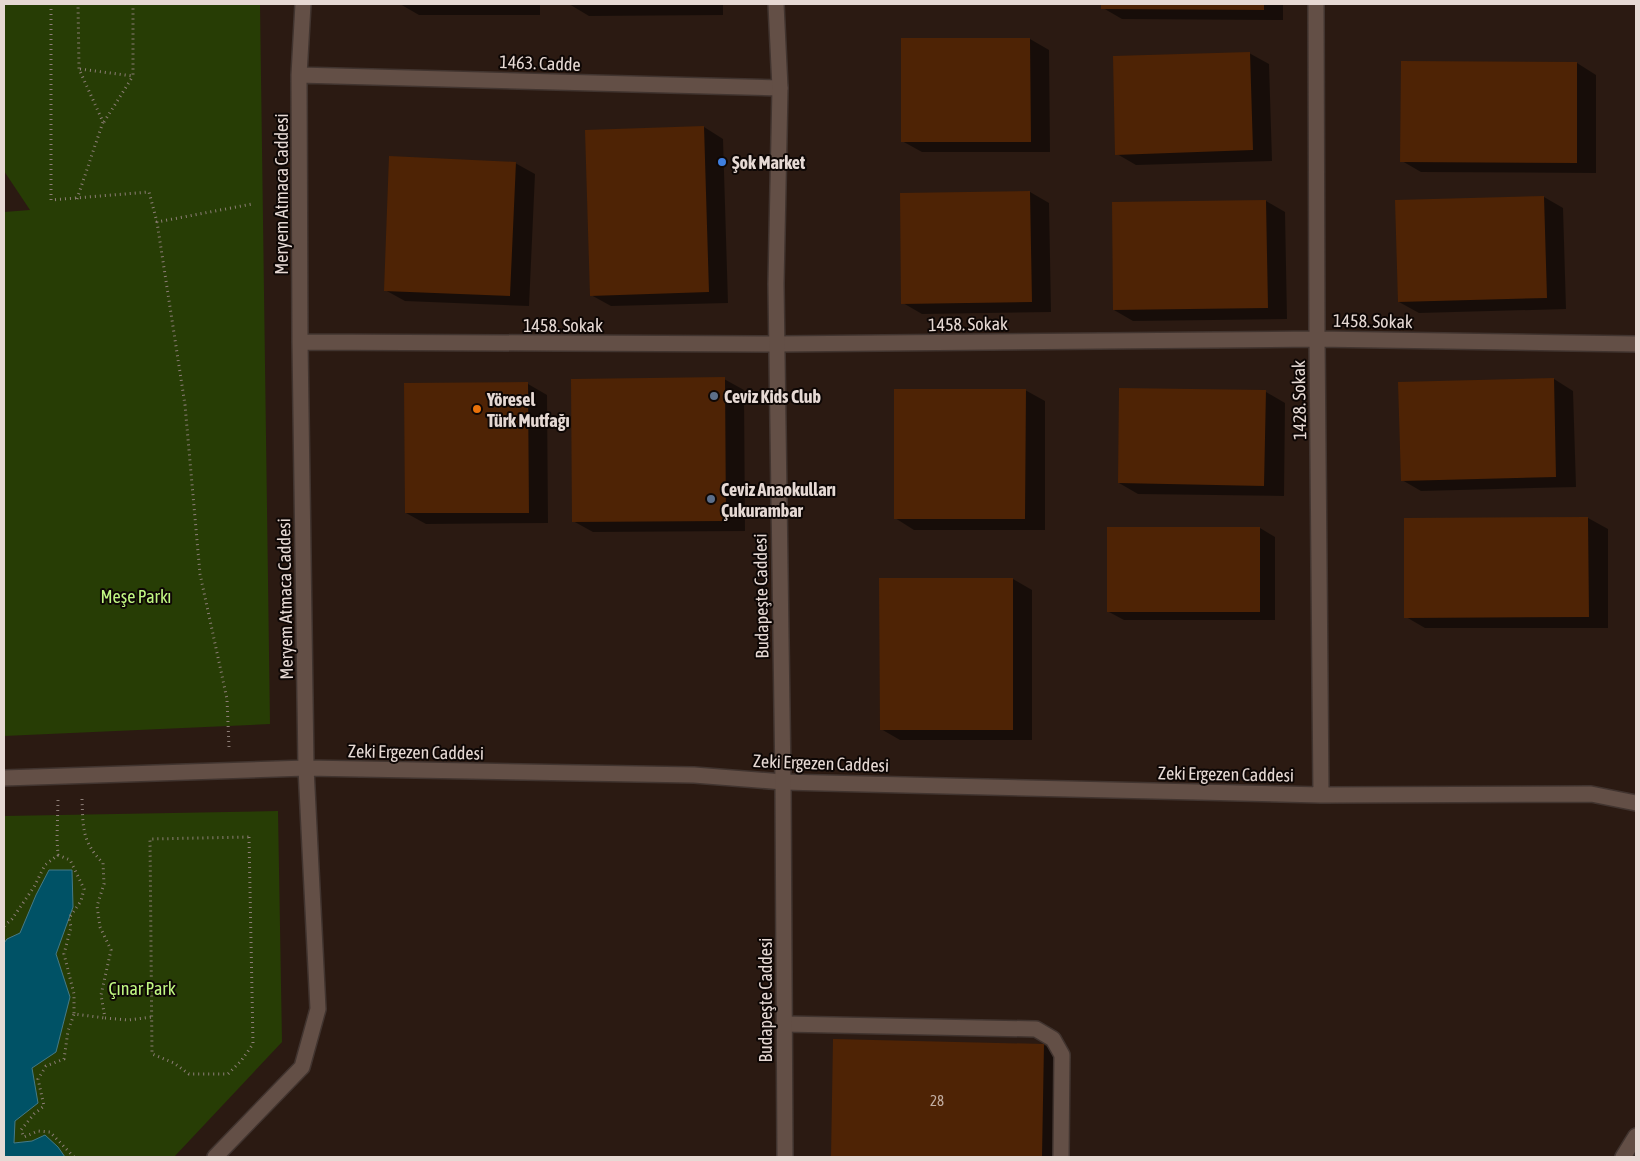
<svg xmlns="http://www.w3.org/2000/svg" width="1640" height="1161" font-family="'Asap Condensed',sans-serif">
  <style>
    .green { fill: #273d05 }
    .water { fill: #005266; stroke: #457a87 }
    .shadow { fill: #0007 }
    .building { fill: #4e2305 }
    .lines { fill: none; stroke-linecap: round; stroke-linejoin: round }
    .service-casing { stroke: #41342f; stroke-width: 18 }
    .minor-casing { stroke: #41342f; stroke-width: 18 }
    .tertiary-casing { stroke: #41342f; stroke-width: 18 }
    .path { stroke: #8d7e77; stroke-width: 3; stroke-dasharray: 1 4; stroke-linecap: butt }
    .service { stroke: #634f46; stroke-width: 15 }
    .minor { stroke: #634f46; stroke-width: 15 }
    .tertiary { stroke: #634f46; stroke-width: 15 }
    .shop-dot { fill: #3f7fe0; stroke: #0e0705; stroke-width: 2 }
    .service-dot { fill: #5c6f8a; stroke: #0e0705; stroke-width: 2 }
    .food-dot { fill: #e8710a; stroke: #0e0705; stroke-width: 2 }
    .labels { text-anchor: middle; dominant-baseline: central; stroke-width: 4; stroke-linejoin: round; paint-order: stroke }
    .number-label { font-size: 15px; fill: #c0aca0 }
    .street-label { font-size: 18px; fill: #e6d9d4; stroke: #0e0705 }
    .poi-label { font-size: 18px; font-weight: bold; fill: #e6d9d4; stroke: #0e0705; text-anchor: start }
    .park-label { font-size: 18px; fill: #c1f783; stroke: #0e0705 }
  </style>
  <rect width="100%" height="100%" fill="#2b1a12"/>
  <!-- green -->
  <path class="green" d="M4 4H260L270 724 4 736V212L30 210 4 171Z
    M278 811 282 1042 174 1157H4V816Z"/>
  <!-- water -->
  <path class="water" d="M49 870H72L73 907 56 954 70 997 56 1052 32 1068 38 1103 15 1121 14 1143 32 1141 45 1135 58 1147 65 1157H4V943L7 939 20 933 36 895Z"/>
  <!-- shadow -->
  <path class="shadow" d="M400 4H540V15H419Z
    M569 4H723V15L589 16Z
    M1103 4H1283V20L1122 19 1103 8Z
    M1030 39 1049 50 1050 152H922L902 141Z
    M1249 53 1269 64 1272 161 1136 165 1117 154Z
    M1577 63 1596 75V173L1421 172 1402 161Z
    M704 127 723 139 728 303 611 306 591 295Z
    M515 163 535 174 529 306 405 301 385 290Z
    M1030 192 1049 203 1051 312 922 314 903 303Z
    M1544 197 1563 208 1566 309 1419 313 1399 302Z
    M1266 201 1285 212 1287 319 1133 321 1114 310Z
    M724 379 744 390 745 531 593 532 573 521Z
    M1554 379 1573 391 1576 487 1421 491 1402 480Z
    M528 384 547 395 548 523 426 524 406 513Z
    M1025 390 1045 401V530H914L895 518Z
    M1266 392 1285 403 1284 496 1138 494 1119 483Z
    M1588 518 1608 529V628H1425L1406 617 1405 519Z
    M1260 528 1275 537V620H1124L1109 612Z
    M1013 579 1032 590V740H900L881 729Z
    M834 1040 1044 1045 1070 1060 1069 1157H832Z"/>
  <!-- building -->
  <path class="building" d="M1101 4H1264V10L1101 9Z
    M901 38H1030L1031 142H901Z
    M1250 52 1253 150 1115 155 1113 56Z
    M1401 61 1577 62V163L1400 162Z
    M704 126 709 292 590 296 585 130Z
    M389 156 516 162 510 296 384 291Z
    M1030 191 1032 302 901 304 900 193Z
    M1544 196 1547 298 1398 302 1395 200Z
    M1266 200 1268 308 1113 310 1112 202Z
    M725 377 726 521 572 522 571 379Z
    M1554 378 1556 477 1401 481 1398 382Z
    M528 382 529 513H405L404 383Z
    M1119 388 1266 390 1264 486 1118 483Z
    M894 389H1026L1025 519H894Z
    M1588 517 1589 617 1404 618V518Z
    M1107 527H1260V612H1107Z
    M879 578H1013V730H880Z
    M833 1039 1044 1044 1042 1157H831Z"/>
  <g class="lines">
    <!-- service casing -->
    <g class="service-casing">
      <path id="service" d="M784 1024 1036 1029 1053 1039 1062 1055 1061 1157"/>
    </g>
    <!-- minor casing -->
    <g class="minor-casing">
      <path id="minor" d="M1316 4 1317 339 1321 795
        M299 75 780 88
        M300 342 776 344 1317 339 1636 344
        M4 778 306 768 694 775 783 782 1321 795 1591 794 1636 803
        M215 1157 302 1067 318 1009 306 768 300 342 299 75 303 4
        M1623 1157 1636 1136"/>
    </g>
    <!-- tertiary casing -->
    <g class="tertiary-casing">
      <path id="tertiary" d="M776 4 780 88 776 284 783 782 785 1157"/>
    </g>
    <!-- path -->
    <path class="path" d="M51 4V200L149 192 157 222
      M80 69 133 76V4
      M104 122 133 76
      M77 199 103 122 79 69 78 4
      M229 747 227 699 200 574 185 405 157 222 252 204
      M82 799C83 828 82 842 103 863L104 884 97 906 100 927 111 950 101 995 105 1018 128 1020 152 1017
      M58 800 57 839 58 855 70 860 84 889 81 901 69 918 71 927 64 954 74 994V1014
      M249 837 253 1044 241 1061 228 1074H189L174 1063 152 1054 150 839Z
      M4 926 12 919 34 887 45 865 58 855
      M74 1157 50 1132 38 1131 24 1137 21 1130 34 1114 44 1106 38 1079 46 1066 64 1059 68 1031 74 1014 105 1018"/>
    <!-- service -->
    <use href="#service" class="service"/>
    <!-- minor -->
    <use href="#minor" class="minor"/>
    <!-- tertiary -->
    <use href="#tertiary" class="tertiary"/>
  </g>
  <!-- markers -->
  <circle class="shop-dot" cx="722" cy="162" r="5"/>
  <g class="service-dot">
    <circle cx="714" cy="396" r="5"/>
    <circle cx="711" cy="499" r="5"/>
  </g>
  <circle class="food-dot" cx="477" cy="409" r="5"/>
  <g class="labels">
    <!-- number labels -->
    <g class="number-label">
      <text x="937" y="1100">28</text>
    </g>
    <!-- street labels -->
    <g class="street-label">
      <text transform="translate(540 63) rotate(2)">1463. Cadde</text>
      <text transform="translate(281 194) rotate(-90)">Meryem Atmaca Caddesi</text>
      <text transform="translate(1373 321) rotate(1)">1458. Sokak</text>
      <text transform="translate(968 324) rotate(-1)">1458. Sokak</text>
      <text x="563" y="325">1458. Sokak</text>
      <text transform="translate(1299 400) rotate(-91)">1428. Sokak</text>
      <text transform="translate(761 596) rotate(-91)">Budapeşte Caddesi</text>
      <text transform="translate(285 599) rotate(-91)">Meryem Atmaca Caddesi</text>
      <text transform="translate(416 752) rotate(1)">Zeki Ergezen Caddesi</text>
      <text transform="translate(821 763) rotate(2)">Zeki Ergezen Caddesi</text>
      <text transform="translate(1226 774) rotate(1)">Zeki Ergezen Caddesi</text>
      <text transform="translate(765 1000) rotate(-90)">Budapeşte Caddesi</text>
    </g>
    <!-- poi labels -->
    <g class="poi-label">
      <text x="732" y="162">Şok Market</text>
      <text x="724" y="396">Ceviz Kids Club</text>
      <text x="487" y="399">Yöresel<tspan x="487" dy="21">Türk Mutfağı</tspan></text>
      <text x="721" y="489">Ceviz Anaokulları<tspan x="721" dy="21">Çukurambar</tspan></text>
    </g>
    <!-- park labels -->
    <g class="park-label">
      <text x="136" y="596">Meşe Parkı</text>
      <text x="142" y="988">Çınar Park</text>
    </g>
  </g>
  <!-- border -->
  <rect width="1640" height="1161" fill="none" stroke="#e6d9d4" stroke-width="10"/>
</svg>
